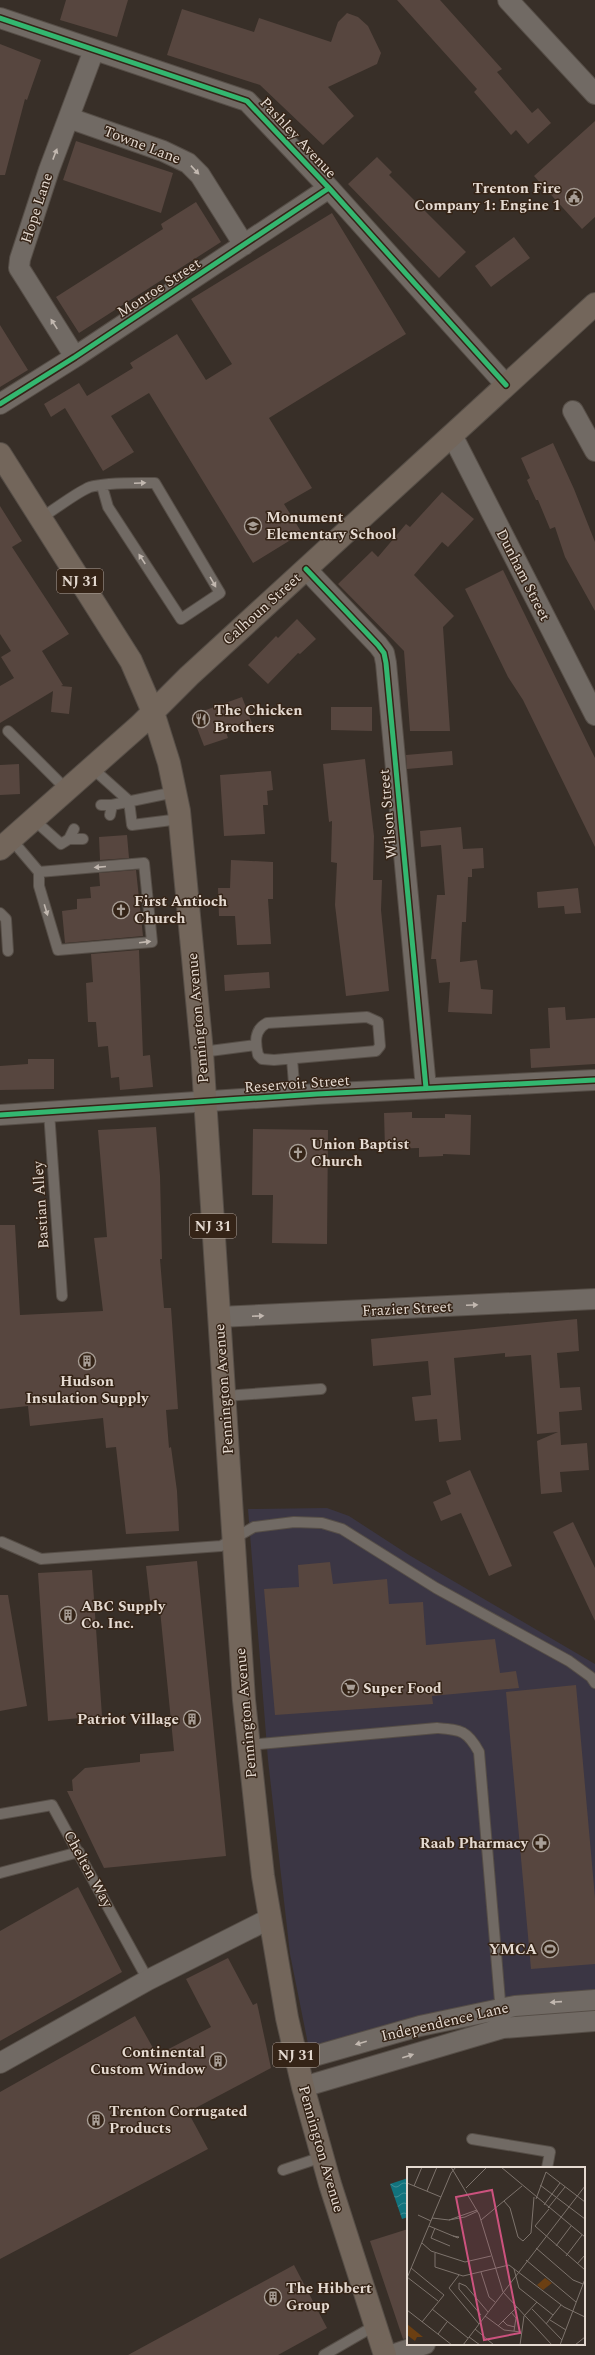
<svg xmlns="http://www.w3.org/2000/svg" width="595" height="2355" font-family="Spectral,serif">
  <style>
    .commercial { fill: #3b3644 }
    .water { fill: url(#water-waves) }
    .building { fill: #57463f }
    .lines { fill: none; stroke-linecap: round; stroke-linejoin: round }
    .service-casing { stroke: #564e47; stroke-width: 12 }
    .minor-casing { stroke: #564e47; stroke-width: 22 }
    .primary-casing { stroke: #564e47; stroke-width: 24 }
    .service { stroke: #716a64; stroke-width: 10 }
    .minor { stroke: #716a64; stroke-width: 20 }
    .primary { stroke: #73665b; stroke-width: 22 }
    .cycleway-casing { stroke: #352417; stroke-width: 8 }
    .cycleway { stroke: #33b770; stroke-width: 5 }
    .oneway { fill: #c2b8b0 }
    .labels { text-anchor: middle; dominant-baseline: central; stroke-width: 3; stroke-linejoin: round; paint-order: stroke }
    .shield { fill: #352417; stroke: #b0a399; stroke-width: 1 }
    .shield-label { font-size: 14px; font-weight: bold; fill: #e5dad1 }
    .street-label { font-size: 15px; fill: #e5dad1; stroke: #352417 }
    .poi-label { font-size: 15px; font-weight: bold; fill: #e5dad1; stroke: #352417; text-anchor: start }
    .inset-road { fill: none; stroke: #7d736c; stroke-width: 1 }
    .view { fill: #cc527e; fill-opacity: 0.15; stroke: #cc527e; stroke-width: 2 }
    .inset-edge { fill: none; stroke: #e5dad1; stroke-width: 2 }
  </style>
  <defs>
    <pattern id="water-waves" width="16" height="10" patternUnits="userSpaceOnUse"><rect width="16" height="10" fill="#12737d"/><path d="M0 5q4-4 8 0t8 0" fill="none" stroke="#408d94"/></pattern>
  </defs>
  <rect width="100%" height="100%" fill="#382f28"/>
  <!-- commercial -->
  <path class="commercial" d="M327 1508 349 1516 409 1555 595 1664V1994L309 2049 290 1954 268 1760 248 1509Z"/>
  <!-- water -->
  <path class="water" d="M408 2178V2217L402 2219 390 2184Z"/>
  <!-- building -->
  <path class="building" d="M66 0H128L117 37 60 20Z
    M397 0H440L502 69 497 72 532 113 538 108 551 123 528 144 516 130 511 135 474 92 477 89Z
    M182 9 254 32 259 18 331 42 338 22 347 13 358 17 368 26 381 53 377 64 328 87 354 116 323 145 260 85 167 55Z
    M0 44 41 60 27 100 25 99 5 175H0Z
    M595 121V217L582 229 534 176Z
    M76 141 173 173 161 213 63 180Z
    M377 157 392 172 389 175 466 252 439 278 348 184Z
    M196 202 221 242 79 333 56 297 163 229 161 224Z
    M332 213 406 334 269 418 312 488 284 504 302 533 253 563 149 393 111 416 134 452 103 471 65 408 51 417 44 404 79 383 87 396 133 368 130 363 177 334 206 380 232 364 191 299Z
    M514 237 530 258 491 287 475 266Z
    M0 325 28 370 0 387Z
    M553 443 574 489 595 542V611L565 557 555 527 550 529 538 500H536L527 480 530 478 521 458Z
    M442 492 474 519 448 547 442 542 414 575 454 616 443 627 450 731H410L404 651 338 584 372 551 378 557 406 524 410 527Z
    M0 506 22 541 12 547 69 634 42 651 63 685 61 686 72 687 69 714 51 712 53 691 0 723V686L14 678 1 657 11 651 0 634Z
    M503 570 595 758V847L523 700 508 677 465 589Z
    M297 619 316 639 300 654 298 653 268 684 248 665 276 636 278 638Z
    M242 697 252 723 226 732 228 738 204 746 192 715Z
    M331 707H372V731L331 730Z
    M452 751 453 765 407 769 406 755Z
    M365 759 374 836 373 880H382L381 910 389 991 346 996 335 905 337 863 331 862 332 821 329 822 323 764Z
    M19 764 20 794 0 795V765Z
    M271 771 273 790 267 791 268 805H263L265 834 224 836 220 775Z
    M461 827 463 849 483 848 484 868 472 869V877H468L466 922H462L460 962 477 960 481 989 493 990 492 1014 448 1012 450 982 439 983 436 959H431L437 895H445L441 845 421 847 420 831Z
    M127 835 129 858 100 860 99 837Z
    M231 860 273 862V899H268L271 944 237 945 235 916H219L218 888H230Z
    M136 870 143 936 65 943 62 911 77 909V899L91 898 90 887 100 886 99 873Z
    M578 888 581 913 565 914 564 906 538 908 537 892Z
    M139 950 143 1056 150 1055 153 1087 120 1090 119 1077 111 1078 108 1046 98 1047 96 1022H88L86 983 93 982 91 954Z
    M269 972 270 988 225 991 224 975Z
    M565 1007 566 1020 595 1018V1064L531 1068 530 1049 550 1048 548 1008Z
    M28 1059H54V1089L0 1090V1066L28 1064Z
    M412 1112V1118H445V1114L471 1115 470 1155 443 1154V1156L419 1157V1148L385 1149 384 1113Z
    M156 1127 160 1176 162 1259H160L164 1308H171L178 1409 166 1410 169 1448 171 1447 177 1491 179 1531 126 1534 116 1447 106 1448 103 1418 30 1426 28 1406 0 1409V1225H15L20 1315 103 1311 94 1238 107 1237 98 1130Z
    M253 1129 328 1130 327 1244 272 1243 273 1195H252Z
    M577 1319 579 1351 557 1353 560 1388 580 1387 582 1410 559 1412 561 1445 587 1443 589 1470 560 1472 562 1492 541 1494 537 1441 558 1432 537 1434 531 1355 505 1357V1353L454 1358 461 1440 439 1442 437 1419 415 1421 412 1397 431 1395 428 1361 373 1366 371 1339Z
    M470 1470 512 1566 489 1576 461 1513 441 1521 433 1502 451 1494 446 1481Z
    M573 1522 595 1568V1621L553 1532Z
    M197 1561 226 1856 104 1868 67 1791H73L72 1780 85 1768 140 1762V1754L174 1751 159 1600 150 1601 146 1566Z
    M330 1562 333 1584 387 1579 389 1604 423 1602 426 1645 495 1639 500 1673 516 1671 519 1688 432 1696 433 1704 275 1715 264 1589 299 1587 298 1565Z
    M92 1570 102 1716 48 1721 38 1573Z
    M0 1595H8L27 1706 0 1711Z
    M576 1685 595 1898V1964L531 1969 506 1692Z
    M78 1887 122 1972 0 2041V1931Z
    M228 1958 253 2005 257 2003 271 2068 188 2112 208 2149 0 2259V2092L135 2016 157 2055 211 2027 186 1979Z
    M408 2229V2338L403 2339 370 2241Z
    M294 2265 327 2328 278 2355H128Z"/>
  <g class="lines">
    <!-- service casing -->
    <g class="service-casing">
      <path id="service" d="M41 518C54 510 77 492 90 487 106 482 138 483 155 483L220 593 181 619 108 507 102 486
        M8 731 66 789
        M91 767 129 801 132 825 180 819
        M101 805H112L175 792
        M110 815 112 805
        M33 819 61 844 69 839 74 829
        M11 839 39 872V886L58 950 152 942 144 863 39 872
        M69 839H83
        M0 913 6 919 8 951
        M367 1017 378 1022 380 1046 376 1051 274 1060 262 1059 258 1055C255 1042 254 1030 267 1023Z
        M202 1052 256 1045
        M292 1059 295 1096
        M49 1112 62 1296
        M225 1396 321 1389
        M2 1542 41 1559 221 1546 254 1527 294 1522 322 1523 342 1529 436 1588 569 1661 591 1677 595 1683
        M249 1745 437 1728C461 1730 467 1730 479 1752L501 2013
        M0 1814 52 1805 148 1980
        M0 1873 79 1852
        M472 2139 550 2152 547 2168
        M283 2170 322 2157
        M324 2355 376 2325"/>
    </g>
    <!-- minor casing -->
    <g class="minor-casing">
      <path id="minor" d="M508 0 595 94
        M0 18 247 101 329 188 506 385
        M69 118 163 151 188 163 200 175 244 245
        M75 357 26 279 19 268 20 259 49 170 94 50
        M0 404 75 357 329 188
        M573 411 595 451
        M452 435 595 715
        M306 569 378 645 384 653 386 663 426 1088
        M0 1115 317 1094 595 1080
        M219 1317 595 1299
        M297 2061 420 2026 515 2006 595 2000
        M0 2063 148 1980 269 1919
        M303 2087 503 2028 595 2021
        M392 2355 425 2344"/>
    </g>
    <!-- primary casing -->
    <g class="primary-casing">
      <path id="primary" d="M0 454 131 661 153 712 169 763 179 811 202 1052 244 1700 263 1876 287 2018 303 2087 330 2184 385 2355
        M0 849 140 725 189 676 595 304"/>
    </g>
    <!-- service -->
    <use href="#service" class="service"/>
    <!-- minor -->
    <use href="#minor" class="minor"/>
    <!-- primary -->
    <use href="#primary" class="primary"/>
    <!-- cycleway casing -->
    <g class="cycleway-casing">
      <path id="cycleway" d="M0 18 247 101 329 188 506 385
        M0 404 75 357 329 188
        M306 569 378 645 384 653 386 663 426 1088
        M0 1115 317 1094 595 1080"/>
    </g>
    <!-- cycleway -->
    <use href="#cycleway" class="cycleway"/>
  </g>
  <!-- one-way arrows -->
  <defs><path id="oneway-solid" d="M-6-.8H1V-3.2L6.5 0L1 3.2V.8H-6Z"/></defs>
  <g class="oneway">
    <use href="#oneway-solid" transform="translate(55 154) rotate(-69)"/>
    <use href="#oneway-solid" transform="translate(195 170) rotate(47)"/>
    <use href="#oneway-solid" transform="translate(54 324) rotate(-123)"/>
    <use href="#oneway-solid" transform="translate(140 483) rotate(-2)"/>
    <use href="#oneway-solid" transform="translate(142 559) rotate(-123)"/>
    <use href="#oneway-solid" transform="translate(213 582) rotate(60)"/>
    <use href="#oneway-solid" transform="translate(100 867) rotate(175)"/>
    <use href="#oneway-solid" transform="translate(46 910) rotate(73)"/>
    <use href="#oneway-solid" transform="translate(145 942) rotate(-7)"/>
    <use href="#oneway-solid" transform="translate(472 1305) rotate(-3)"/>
    <use href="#oneway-solid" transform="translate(258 1316) rotate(-2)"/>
    <use href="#oneway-solid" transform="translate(556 2002) rotate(176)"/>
    <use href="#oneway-solid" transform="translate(361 2043) rotate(164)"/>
    <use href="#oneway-solid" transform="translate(408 2056) rotate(-17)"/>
  </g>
  <!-- icons -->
  <defs>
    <g id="civic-ring" transform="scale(0.9)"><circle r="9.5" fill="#352417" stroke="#a89e96" stroke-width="1.5"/><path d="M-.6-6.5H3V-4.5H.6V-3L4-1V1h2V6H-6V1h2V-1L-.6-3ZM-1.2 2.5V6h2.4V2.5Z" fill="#a89e96"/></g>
    <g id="school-ring" transform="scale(0.9)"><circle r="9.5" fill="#352417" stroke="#a89e96" stroke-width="1.5"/><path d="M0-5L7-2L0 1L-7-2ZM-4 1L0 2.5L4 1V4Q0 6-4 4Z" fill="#a89e96"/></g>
    <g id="restaurant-ring" transform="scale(0.9)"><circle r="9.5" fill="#352417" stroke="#a89e96" stroke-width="1.5"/><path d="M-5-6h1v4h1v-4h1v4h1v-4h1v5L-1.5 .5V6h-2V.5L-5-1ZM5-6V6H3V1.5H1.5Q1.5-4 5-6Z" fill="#a89e96"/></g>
    <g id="church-ring" transform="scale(0.9)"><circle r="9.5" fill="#352417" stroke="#a89e96" stroke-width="1.5"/><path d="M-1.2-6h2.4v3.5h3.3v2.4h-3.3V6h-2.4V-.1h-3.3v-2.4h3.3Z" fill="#a89e96"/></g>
    <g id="building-ring" transform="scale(0.9)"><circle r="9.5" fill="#352417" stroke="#a89e96" stroke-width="1.5"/><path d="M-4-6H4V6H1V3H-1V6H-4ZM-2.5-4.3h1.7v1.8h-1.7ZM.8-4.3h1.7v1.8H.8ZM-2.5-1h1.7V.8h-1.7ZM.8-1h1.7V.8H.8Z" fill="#a89e96"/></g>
    <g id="supermarket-ring" transform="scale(0.9)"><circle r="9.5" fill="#352417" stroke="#a89e96" stroke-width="1.5"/><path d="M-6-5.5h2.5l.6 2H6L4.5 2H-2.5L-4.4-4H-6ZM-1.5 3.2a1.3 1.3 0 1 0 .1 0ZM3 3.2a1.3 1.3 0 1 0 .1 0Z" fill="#a89e96"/></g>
    <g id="pharmacy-ring" transform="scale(0.9)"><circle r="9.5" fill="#352417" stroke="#a89e96" stroke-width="1.5"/><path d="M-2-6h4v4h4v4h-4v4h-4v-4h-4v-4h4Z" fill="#a89e96"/></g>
    <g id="stadium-ring" transform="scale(0.9)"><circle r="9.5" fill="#352417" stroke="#a89e96" stroke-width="1.5"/><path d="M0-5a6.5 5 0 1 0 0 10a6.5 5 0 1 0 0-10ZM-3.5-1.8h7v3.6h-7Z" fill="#a89e96"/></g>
  </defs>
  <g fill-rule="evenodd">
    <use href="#civic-ring" x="574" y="197"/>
    <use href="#school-ring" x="253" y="526"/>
    <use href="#restaurant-ring" x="201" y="719"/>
    <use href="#church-ring" x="121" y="910"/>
    <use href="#church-ring" x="298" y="1153"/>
    <use href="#building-ring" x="87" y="1361"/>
    <use href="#building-ring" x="68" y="1615"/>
    <use href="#supermarket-ring" x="350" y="1688"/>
    <use href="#building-ring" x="192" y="1719"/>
    <use href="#pharmacy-ring" x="541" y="1843"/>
    <use href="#stadium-ring" x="550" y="1949"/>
    <use href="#building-ring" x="218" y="2061"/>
    <use href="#building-ring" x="96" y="2120"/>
    <use href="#building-ring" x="273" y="2297"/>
  </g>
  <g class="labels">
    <!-- shield labels -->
    <g class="shield">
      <rect x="57" y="569" width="46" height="24" rx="3"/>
      <rect x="190" y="1214" width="46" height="24" rx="3"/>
      <rect x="273" y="2043" width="46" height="24" rx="3"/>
    </g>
    <g class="shield-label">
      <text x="80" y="581">NJ 31</text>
      <text x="213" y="1226">NJ 31</text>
      <text x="296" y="2055">NJ 31</text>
    </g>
    <!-- street labels -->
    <g class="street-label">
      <text transform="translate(298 138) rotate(47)">Pashley Avenue</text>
      <text transform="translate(142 145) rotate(21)">Towne Lane</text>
      <text transform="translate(37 208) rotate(-72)">Hope Lane</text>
      <text transform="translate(159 288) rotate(-33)">Monroe Street</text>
      <text transform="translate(523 575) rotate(63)">Dunham Street</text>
      <text transform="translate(262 609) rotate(-42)">Calhoun Street</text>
      <text transform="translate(388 814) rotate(-95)">Wilson Street</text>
      <text transform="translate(198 1018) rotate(-95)">Pennington Avenue</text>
      <text transform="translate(297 1084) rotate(-4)">Reservoir Street</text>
      <text transform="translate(41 1205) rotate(-94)">Bastian Alley</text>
      <text transform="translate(407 1309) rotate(-3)">Frazier Street</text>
      <text transform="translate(224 1389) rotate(-94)">Pennington Avenue</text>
      <text transform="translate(246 1713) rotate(-95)">Pennington Avenue</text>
      <text transform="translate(88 1869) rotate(61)">Chelten Way</text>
      <text transform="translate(445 2022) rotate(-13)">Independence Lane</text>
      <text transform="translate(321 2149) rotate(74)">Pennington Avenue</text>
    </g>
    <!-- poi labels -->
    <g class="poi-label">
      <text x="561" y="188" text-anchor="end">Trenton Fire<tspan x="561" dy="17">Company 1: Engine 1</tspan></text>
      <text x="266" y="517">Monument<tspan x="266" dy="17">Elementary School</tspan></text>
      <text x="214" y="710">The Chicken<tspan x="214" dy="17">Brothers</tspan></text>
      <text x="134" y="901">First Antioch<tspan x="134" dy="17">Church</tspan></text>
      <text x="311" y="1144">Union Baptist<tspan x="311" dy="17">Church</tspan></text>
      <text x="87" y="1381" text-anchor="middle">Hudson<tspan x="87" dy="17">Insulation Supply</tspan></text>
      <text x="81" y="1606">ABC Supply<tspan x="81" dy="17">Co. Inc.</tspan></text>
      <text x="363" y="1688">Super Food</text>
      <text x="179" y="1719" text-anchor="end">Patriot Village</text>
      <text x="528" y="1843" text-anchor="end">Raab Pharmacy</text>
      <text x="537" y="1949" text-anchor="end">YMCA</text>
      <text x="205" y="2052" text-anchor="end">Continental<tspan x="205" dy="17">Custom Window</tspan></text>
      <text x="109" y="2111">Trenton Corrugated<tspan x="109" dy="17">Products</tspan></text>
      <text x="286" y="2288">The Hibbert<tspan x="286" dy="17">Group</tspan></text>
    </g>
  </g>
  <!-- overview -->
  <g transform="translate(407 2167)">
    <rect width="178" height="178" fill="#382f28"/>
    <path d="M0 157 16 170H10L8 174 0 168Z" fill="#6c3f12"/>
    <path d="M138 111 145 116 136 123 130 118Z" fill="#6c3f12"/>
    <path class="inset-road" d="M44 0 72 47 96 125 145 178M94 0 178 70M0 16 34 30M133 18 178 52M7 19 15 0M59 21 80 0M20 24 30 0M129 32 139 5 178 35M97 34 103 41 111 70 116 74 124 66 127 30M137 38 153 16M141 41 158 20M142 42 128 59 178 103M70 43 42 53 58 50 71 44M11 48 24 54M25 51 42 53M74 53 115 19M22 59 51 71 52 70 46 69M28 61 24 71 43 79M15 76 24 84 58 95 84 89M149 79 164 59M129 81 166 113 176 117M28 86V100L56 109 102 98 157 140 178 150M159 89 175 68M119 93 169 135M170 97 178 88M4 101 37 128 15 155M107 102 112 121 146 148M74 105 82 130 88 135M52 108 42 121 72 157M0 110 31 134M0 111 44 6 49 0M25 142 61 171M125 142 155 173M0 143 45 178M104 145 109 151 107 164M74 148 52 122V116L59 119 81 145M78 149 97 163 114 165M143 153 159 163M96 154 100 158 108 160M139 157 154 138M91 159 110 140M68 162 87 178M31 167 40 155M62 170 73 178M56 178 178 19M113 178 117 149 130 135M153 178 178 112M168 178 178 170"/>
    <path class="view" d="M85 23 113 166 77 173 49 30Z"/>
    <rect width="178" height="178" class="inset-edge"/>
  </g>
</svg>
